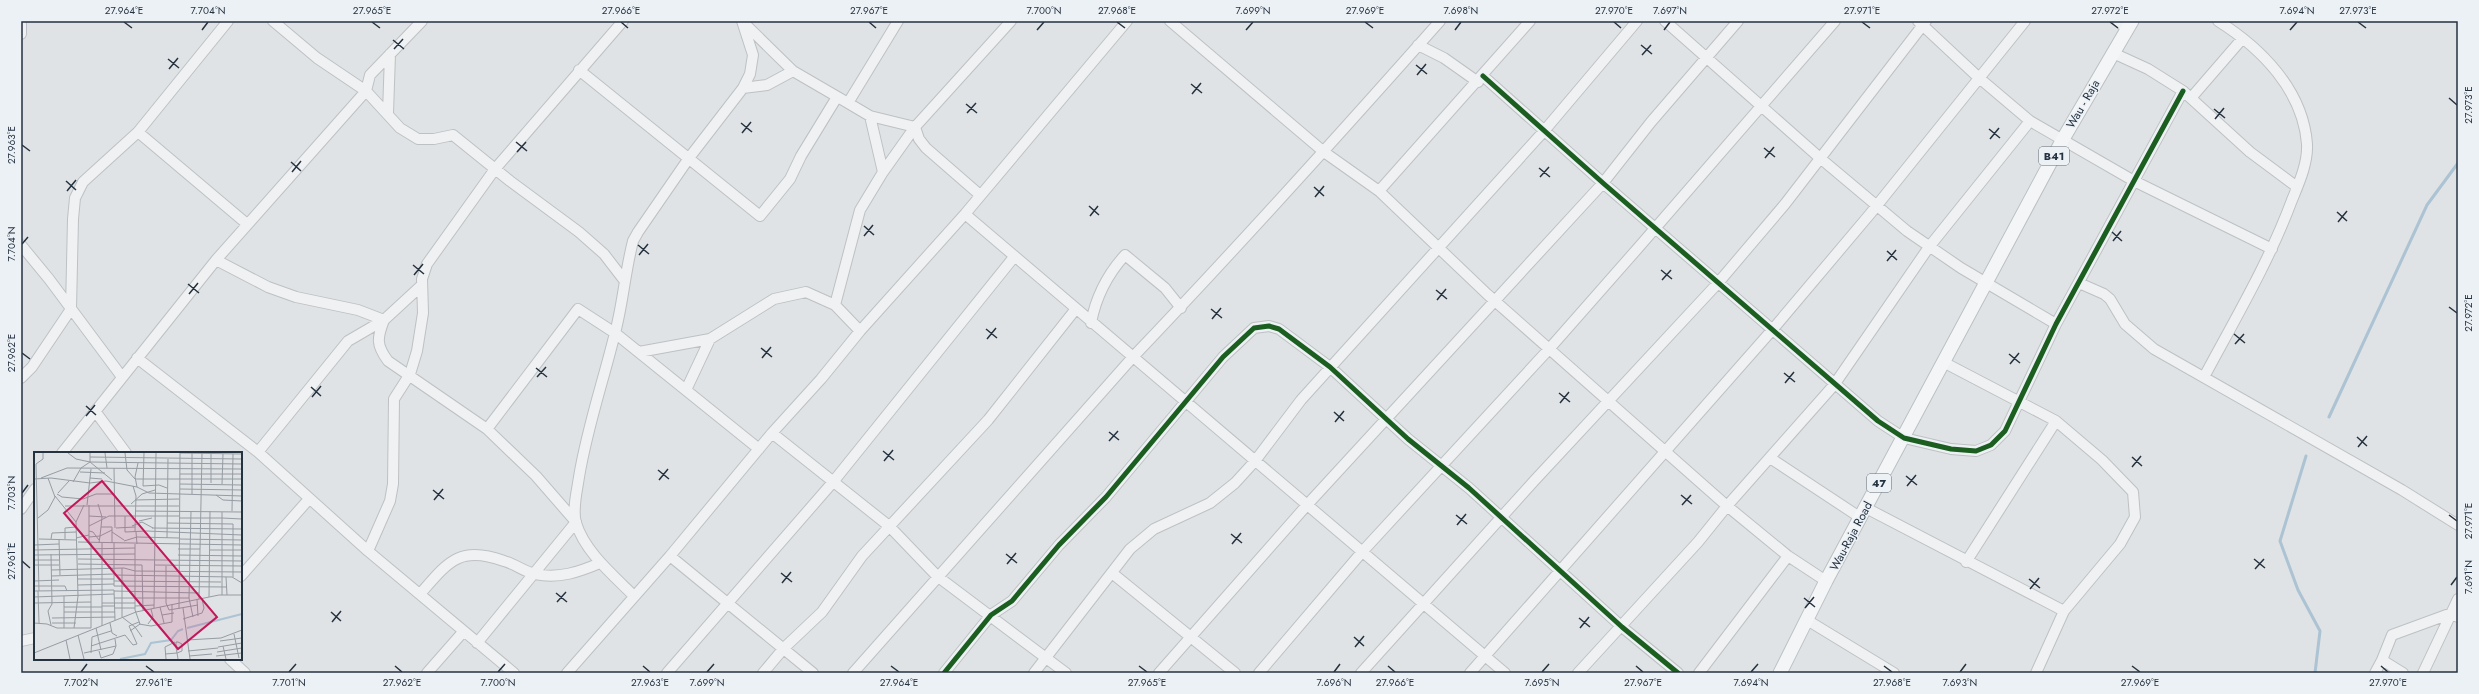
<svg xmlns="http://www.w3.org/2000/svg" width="2479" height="694" font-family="Jost,sans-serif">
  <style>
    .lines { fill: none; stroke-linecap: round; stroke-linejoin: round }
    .stream { stroke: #acc3d3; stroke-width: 3 }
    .minor-casing { stroke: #bec1c3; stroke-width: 12 }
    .major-casing { stroke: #bbc0c3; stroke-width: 15 }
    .minor { stroke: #eff1f2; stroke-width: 10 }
    .major { stroke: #f4f5f6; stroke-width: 13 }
    .cycleway-casing { stroke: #ecf1f6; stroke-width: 8 }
    .cycleway { stroke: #1b5e20; stroke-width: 5 }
    .ticks { fill: none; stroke: #253240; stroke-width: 1.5 }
    .labels { text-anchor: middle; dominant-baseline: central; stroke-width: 3; stroke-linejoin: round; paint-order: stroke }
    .shield { fill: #ecf1f6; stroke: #616b77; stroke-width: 1 }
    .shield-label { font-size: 11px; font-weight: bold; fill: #253240 }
    .street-label { font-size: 12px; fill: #253240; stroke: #ecf1f6 }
    .inset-river { fill: none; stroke: #acc3d3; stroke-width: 2 }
    .inset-road { fill: none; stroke: #959ca3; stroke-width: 1 }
    .view { fill: #c2185b; fill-opacity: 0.15; stroke: #c2185b; stroke-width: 2 }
    .inset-edge { fill: none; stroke: #253240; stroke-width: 2 }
    .neatline { fill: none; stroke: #253240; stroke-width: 1.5 }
    .ticks-label { font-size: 10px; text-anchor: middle; fill: #253240 }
  </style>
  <rect width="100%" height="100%" fill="#e0e3e5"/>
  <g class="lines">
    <!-- stream -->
    <path class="stream" d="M2329 417 2427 205 2458 163
      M2306 456 2280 541 2298 590 2320 631 2315 673"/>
    <!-- minor casing -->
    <g class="minor-casing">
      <path id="minor" d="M273 21 317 58 366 91 400 128 418 139H434L453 135 510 181 579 232 604 254 624 280
        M1170 21 1324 152 1379 191 1487 294 1727 506 1788 556 1826 581
        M1665 21 1820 158 1907 231 1961 268 2056 324
        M1918 21 1978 77 2030 121 2134 181 2272 249
        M2118 21 2127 29
        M744 23 793 71 848 103 898 21
        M21 24V34
        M1418 45 1444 58 1478 82
        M2113 53 2148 69 2183 91 2250 152 2297 187
        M579 70 760 216 790 179 801 156 837 97
        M1483 76 1603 183 1878 421 1904 438 1951 449 1976 451 1991 445 2005 431 2056 324 2183 91
        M743 88 767 85 793 71
        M2191 98 2242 39
        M848 103 870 116 915 127
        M388 113 390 54
        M870 116 883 172
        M915 127 919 139 926 148 980 195
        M138 132 247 224
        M1379 191 1530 21
        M965 214 1505 673
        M21 245 49 279 122 377
        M216 260 268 287 296 297 358 310 384 320
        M2079 283 2104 294 2110 299 2125 324 2154 349 2402 490 2458 525
        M835 305 860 210 883 172 915 127 1011 21
        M384 320C377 338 376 345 388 361L487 429 578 309 615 333 759 449
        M1091 323C1096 296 1107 275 1125 255L1165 288 1181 308
        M639 352 710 339 774 299 806 292 835 305 860 331
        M137 358 258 452 368 551 514 673
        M1945 363 2056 421 2102 460 2133 492 2135 517 2120 544 2064 611 2036 673
        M2204 377C2235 319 2269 262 2292 200 2299 183 2308 163 2307 144 2303 90 2261 48 2218 21
        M21 378 32 367 71 309 73 219 75 198 83 182 138 132 228 21
        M686 390 710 339
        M95 411 126 453
        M772 433 889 526 937 576 1066 673
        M258 452 348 341 384 320 422 285
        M62 453 216 260 366 91 370 75 422 21
        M1770 458 1861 518
        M1866 508 2064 611
        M21 509 35 489
        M368 551 390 501 393 484 394 399 410 374 417 351 423 313 422 279 427 264 495 169 623 21
        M670 556 813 673
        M1966 562 2056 421
        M1112 573 1235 673
        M241 576 309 499
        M420 594C448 562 459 545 504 561 515 564 525 572 535 574 559 579 579 572 600 563
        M634 596C613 575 585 552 576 523 572 510 577 491 579 477 587 428 603 382 615 333 623 303 625 272 633 241L638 232 689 158 743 88 750 74 753 55 742 21
        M1807 620 1894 673
        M21 641 35 638
        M477 643 576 522 536 476 487 429
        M230 659 245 673
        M427 673 463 632
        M567 673 670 556 772 433 821 379 860 331 965 214 1127 21
        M667 673 833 482 1014 257
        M763 673 784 648 822 612 862 556 988 420 1075 310
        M853 673 1132 358C1237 248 1339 135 1440 21
        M944 673 991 615 1012 601 1059 545 1106 497 1223 357 1254 328 1269 326 1279 329 1330 367 1408 439 1469 488 1622 627 1678 673
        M1034 673 1130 549 1154 529 1210 503 1235 483 1255 461 1301 400 1544 131 1637 21
        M1159 673 1307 505 1603 183 1651 122 1738 21
        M1259 673 1362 552 1550 348 1638 248 1835 21
        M1361 673 1534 481 1718 283 1785 204 1926 21
        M1470 673 1773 329 1870 214 2025 21
        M1578 673 1698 542 1727 506 1834 385 1929 247 2030 121
        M1699 673 1788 556
        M2375 673 2382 660
        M2403 673 2382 660 2392 635 2452 613 2458 617
        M2423 673 2458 599"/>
    </g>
    <!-- major casing -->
    <g class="major-casing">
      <path id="major" d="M1780 673 1826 581 2063 139 2132 21"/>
    </g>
    <!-- minor -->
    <use href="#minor" class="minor"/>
    <!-- major -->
    <use href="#major" class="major"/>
    <!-- cycleway casing -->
    <g class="cycleway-casing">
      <path id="cycleway" d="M1483 76 1603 183 1878 421 1904 438 1951 449 1976 451 1991 445 2005 431 2056 324 2183 91
        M944 673 991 615 1012 601 1059 545 1106 497 1223 357 1254 328 1269 326 1279 329 1330 367 1408 439 1469 488 1622 627 1678 673"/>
    </g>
    <!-- cycleway -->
    <use href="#cycleway" class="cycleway"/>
  </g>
  <!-- ticks -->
  <path class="ticks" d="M124 22 132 28M372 22 380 28M621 22 628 28M869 22 876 28M1117 22 1125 28M1365 22 1373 28M1614 22 1621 28M1862 22 1870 28M2110 22 2118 28M2358 22 2366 28M202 30 208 22M1037 30 1044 22M1246 30 1253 22M1455 30 1461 22M1664 30 1670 22M2290 30 2297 22M393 40 404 49M1641 45 1652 54M394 49 403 39M1642 55 1651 45M168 59 179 68M1416 65 1427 74M169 69 178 58M1417 75 1426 64M1191 84 1202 93M1192 94 1201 83M2449 98 2457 105M966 104 977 113M2214 109 2225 118M967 113 976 103M2215 119 2224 108M741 123 752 132M1989 129 2000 138M742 133 751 122M1990 139 1999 128M516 142 527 151M22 145 30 151M1764 148 1775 157M517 152 526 142M1765 158 1774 147M291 162 301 171M1539 168 1550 177M292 172 301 161M1540 177 1549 167M66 181 76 190M1314 187 1324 196M67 191 76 180M1315 197 1324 186M1089 206 1099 215M2337 212 2347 221M1090 216 1098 206M2338 222 2347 211M864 226 874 235M2112 232 2122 241M864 236 873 225M2113 241 2121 231M22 244 28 237M638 245 649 254M1887 251 1897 260M639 255 648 244M1887 261 1896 250M413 265 424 274M1661 270 1672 279M414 275 423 264M1662 280 1671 270M188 284 199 293M1436 290 1447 299M189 294 198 283M1437 300 1446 289M2449 307 2457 313M1211 309 1222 318M1212 319 1221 308M986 329 997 338M2234 334 2245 343M987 339 996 328M2235 344 2244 334M761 348 772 357M22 353 30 359M2009 354 2020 363M762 358 771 347M2010 364 2019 353M536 368 547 377M1784 373 1795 382M537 377 546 367M1785 383 1794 372M311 387 321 396M1559 393 1570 402M312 397 321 386M1560 403 1569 392M86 406 96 415M1334 412 1344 421M86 416 95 405M1335 422 1344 411M1109 432 1119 440M2357 437 2367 446M1109 441 1118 431M2358 447 2367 436M883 451 894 460M2132 457 2142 466M884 461 893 450M2132 467 2141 456M658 470 669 479M1906 476 1917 485M659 480 668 469M1907 486 1916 475M433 490 444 499M22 493 28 485M1681 495 1692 504M434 500 443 489M1682 505 1691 495M1456 515 1467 524M2449 515 2457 521M1457 525 1466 514M1231 534 1242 543M1232 544 1241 533M1006 554 1017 563M2254 559 2265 568M22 561 30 568M1007 564 1016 553M2255 569 2264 559M781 573 792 582M2029 579 2040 588M782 583 791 572M2451 585 2457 577M2030 589 2039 578M556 593 567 602M1804 598 1815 607M557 602 566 592M1805 608 1814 597M331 612 341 621M1579 618 1590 627M332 622 341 611M1580 628 1589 617M1354 637 1364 646M1355 647 1364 636M146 666 154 672M395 666 402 672M643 666 650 672M891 666 899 672M1139 666 1147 672M1388 666 1395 672M1636 666 1643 672M1884 666 1892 672M2132 666 2140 672M2381 666 2388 672M81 672 87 664M289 672 296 664M498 672 505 664M707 672 714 664M1334 672 1340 664M1542 672 1549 664M1751 672 1758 664M1960 672 1966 664"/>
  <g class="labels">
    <!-- shield labels -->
    <g class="shield">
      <rect x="2039" y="147" width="30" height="18" rx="3"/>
      <rect x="1867" y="474" width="24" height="18" rx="3"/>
    </g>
    <g class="shield-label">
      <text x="2054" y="156">B41</text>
      <text x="1879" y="483">47</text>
    </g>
    <!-- street labels -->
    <g class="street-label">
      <text transform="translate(2083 104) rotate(-60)">Wau - Raja</text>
      <text transform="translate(1851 536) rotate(-62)">Wau-Raja Road</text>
    </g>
  </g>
  <!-- overview -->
  <g transform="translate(34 452)">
    <rect width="208" height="208" fill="#e0e3e5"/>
    <path class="inset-river" d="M153 176 208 162M86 207 111 202 117 191 137 188 144 179 149 177"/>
    <path class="inset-road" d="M34 1 42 7 56 10 208 12M71 1 73 16M91 1 93 18 101 27H208M146 1 208 2M56 5 208 7M56 10 78 28M104 11 101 25 103 35 115 41 208 44M80 16 81 76M46 20 71 21M146 22H208M7 26 33 16 208 17M56 26 68 27M0 27 17 26 56 31 72 29 103 35M39 30 47 16 56 10V1M177 31V2M146 32 208 33M188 32 189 2M99 34 102 44 101 79M109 34 110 1M109 34 125 33 133 36M146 37 208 38M24 41 35 29M23 42 28 45 49 47 62 42H80M158 42V1M182 43 189 48 208 49M21 44 42 70 44 144 40 176M101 48 145 47M64 52 68 65 67 75H78V91M97 52 108 42 121 38M53 53 57 17M55 53V91M31 54H145M101 59 208 60M157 59 155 146 159 165M198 59 199 2M55 64 72 65M91 64V80L113 79 208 83M4 66 14 58 21 45 14 26M145 66H188V60M105 69 118 66M42 70 50 53M133 71 199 72V125M55 74 75 64H145M98 74 108 70 119 76M82 76 101 75M118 76 208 77M55 79 59 80 65 88M78 80 90 88M102 80 103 92M55 85 66 84 67 75M42 86 55 83M133 86 134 7M5 87 42 88M17 87 18 81 42 80M25 87 26 123M31 87V76L42 75M145 87 208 88M90 89 103 85 145 86M44 90 208 93M57 91V176M65 91 66 84 78 78M80 91V134M0 93 25 92M144 97H166M0 98 101 96M176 98H208M17 102 18 152 14 159 17 173M0 103 101 102M144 103 208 104M44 107 208 109M0 108H25M44 112 108 113 109 159M0 113H25M121 113 208 114M132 114V151L135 158 164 153M88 116V165L101 175 108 185M17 118 90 116 101 119 208 120M80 123 198 125 208 131M17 124 80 122M192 125 193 143M44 127H80M0 129 25 128M80 129 187 130M44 133 80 132M0 134H31L33 139M80 134 193 135M80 138 81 168M0 139 80 138M4 139 5 171M5 139 2 12 9 7V1M80 139 165 141M188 143V66L208 67M0 145 80 142M175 145 176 59M80 146H155M163 147 164 164M165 147 168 1M0 151 57 150M68 151H101M68 154H81M101 154 120 153M30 155H68M126 155 130 171M81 156H101M120 156 122 1M149 156 156 207M145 157 146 1M30 160H81M128 163 140 161M18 166 81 165M149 167 168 161 170 156 168 147M0 171 13 172 23 176H57M18 171H42M76 171 78 181 83 184M105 172 117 174 138 170V152M114 172 119 165 117 157M68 174V91M30 176V144M62 176 67 198M96 179 106 172 101 158V92M200 182 205 206M44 183 50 207M32 188 36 207M153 188 187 186 208 178M186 189 208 186M57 194 91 183 99 193 103 192 95 174 105 170M189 194 192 207M184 195 208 191M65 199 67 206 79 202 82 194 81 187M154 199 184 196M183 200 208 196M0 201 102 160 185 143H208M50 201 82 194M57 201 58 185 77 179M131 202 143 201 148 199V192L144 190H142V195L144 207M155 204 178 202M182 204 208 201M132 207 131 195 141 190"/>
    <path class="view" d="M68 29 183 165 144 197 30 61Z"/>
    <rect width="208" height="208" class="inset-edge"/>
  </g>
  <!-- border -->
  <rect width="2479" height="694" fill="none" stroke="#ecf1f6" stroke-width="44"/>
  <rect x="22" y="22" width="2435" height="650" class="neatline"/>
  <g class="ticks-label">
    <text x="124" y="14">27.964°E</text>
    <text x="208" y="14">7.704°N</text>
    <text x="372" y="14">27.965°E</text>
    <text x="621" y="14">27.966°E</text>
    <text x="869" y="14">27.967°E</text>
    <text x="1044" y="14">7.700°N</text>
    <text x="1117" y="14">27.968°E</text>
    <text x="1253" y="14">7.699°N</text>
    <text x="1365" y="14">27.969°E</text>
    <text x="1461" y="14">7.698°N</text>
    <text x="1614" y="14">27.970°E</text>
    <text x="1670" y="14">7.697°N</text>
    <text x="1862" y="14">27.971°E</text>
    <text x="2110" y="14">27.972°E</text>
    <text x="2297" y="14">7.694°N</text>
    <text x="2358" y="14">27.973°E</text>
    <text transform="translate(2468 105) rotate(-90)" y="4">27.973°E</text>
    <text transform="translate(11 145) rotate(-90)" y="4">27.963°E</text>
    <text transform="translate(11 244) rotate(-90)" y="4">7.704°N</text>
    <text transform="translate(2468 313) rotate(-90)" y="4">27.972°E</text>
    <text transform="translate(11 353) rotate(-90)" y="4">27.962°E</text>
    <text transform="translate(11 493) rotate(-90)" y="4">7.703°N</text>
    <text transform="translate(2468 521) rotate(-90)" y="4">27.971°E</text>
    <text transform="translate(11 561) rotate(-90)" y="4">27.961°E</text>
    <text transform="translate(2468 577) rotate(-90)" y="4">7.691°N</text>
    <text x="81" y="686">7.702°N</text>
    <text x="154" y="686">27.961°E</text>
    <text x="289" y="686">7.701°N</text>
    <text x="402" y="686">27.962°E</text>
    <text x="498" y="686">7.700°N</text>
    <text x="650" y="686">27.963°E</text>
    <text x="707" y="686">7.699°N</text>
    <text x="899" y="686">27.964°E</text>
    <text x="1147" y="686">27.965°E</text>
    <text x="1334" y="686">7.696°N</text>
    <text x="1395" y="686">27.966°E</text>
    <text x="1542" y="686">7.695°N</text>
    <text x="1643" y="686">27.967°E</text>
    <text x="1751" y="686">7.694°N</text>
    <text x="1892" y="686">27.968°E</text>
    <text x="1960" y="686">7.693°N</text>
    <text x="2140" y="686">27.969°E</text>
    <text x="2388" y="686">27.970°E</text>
  </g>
</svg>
